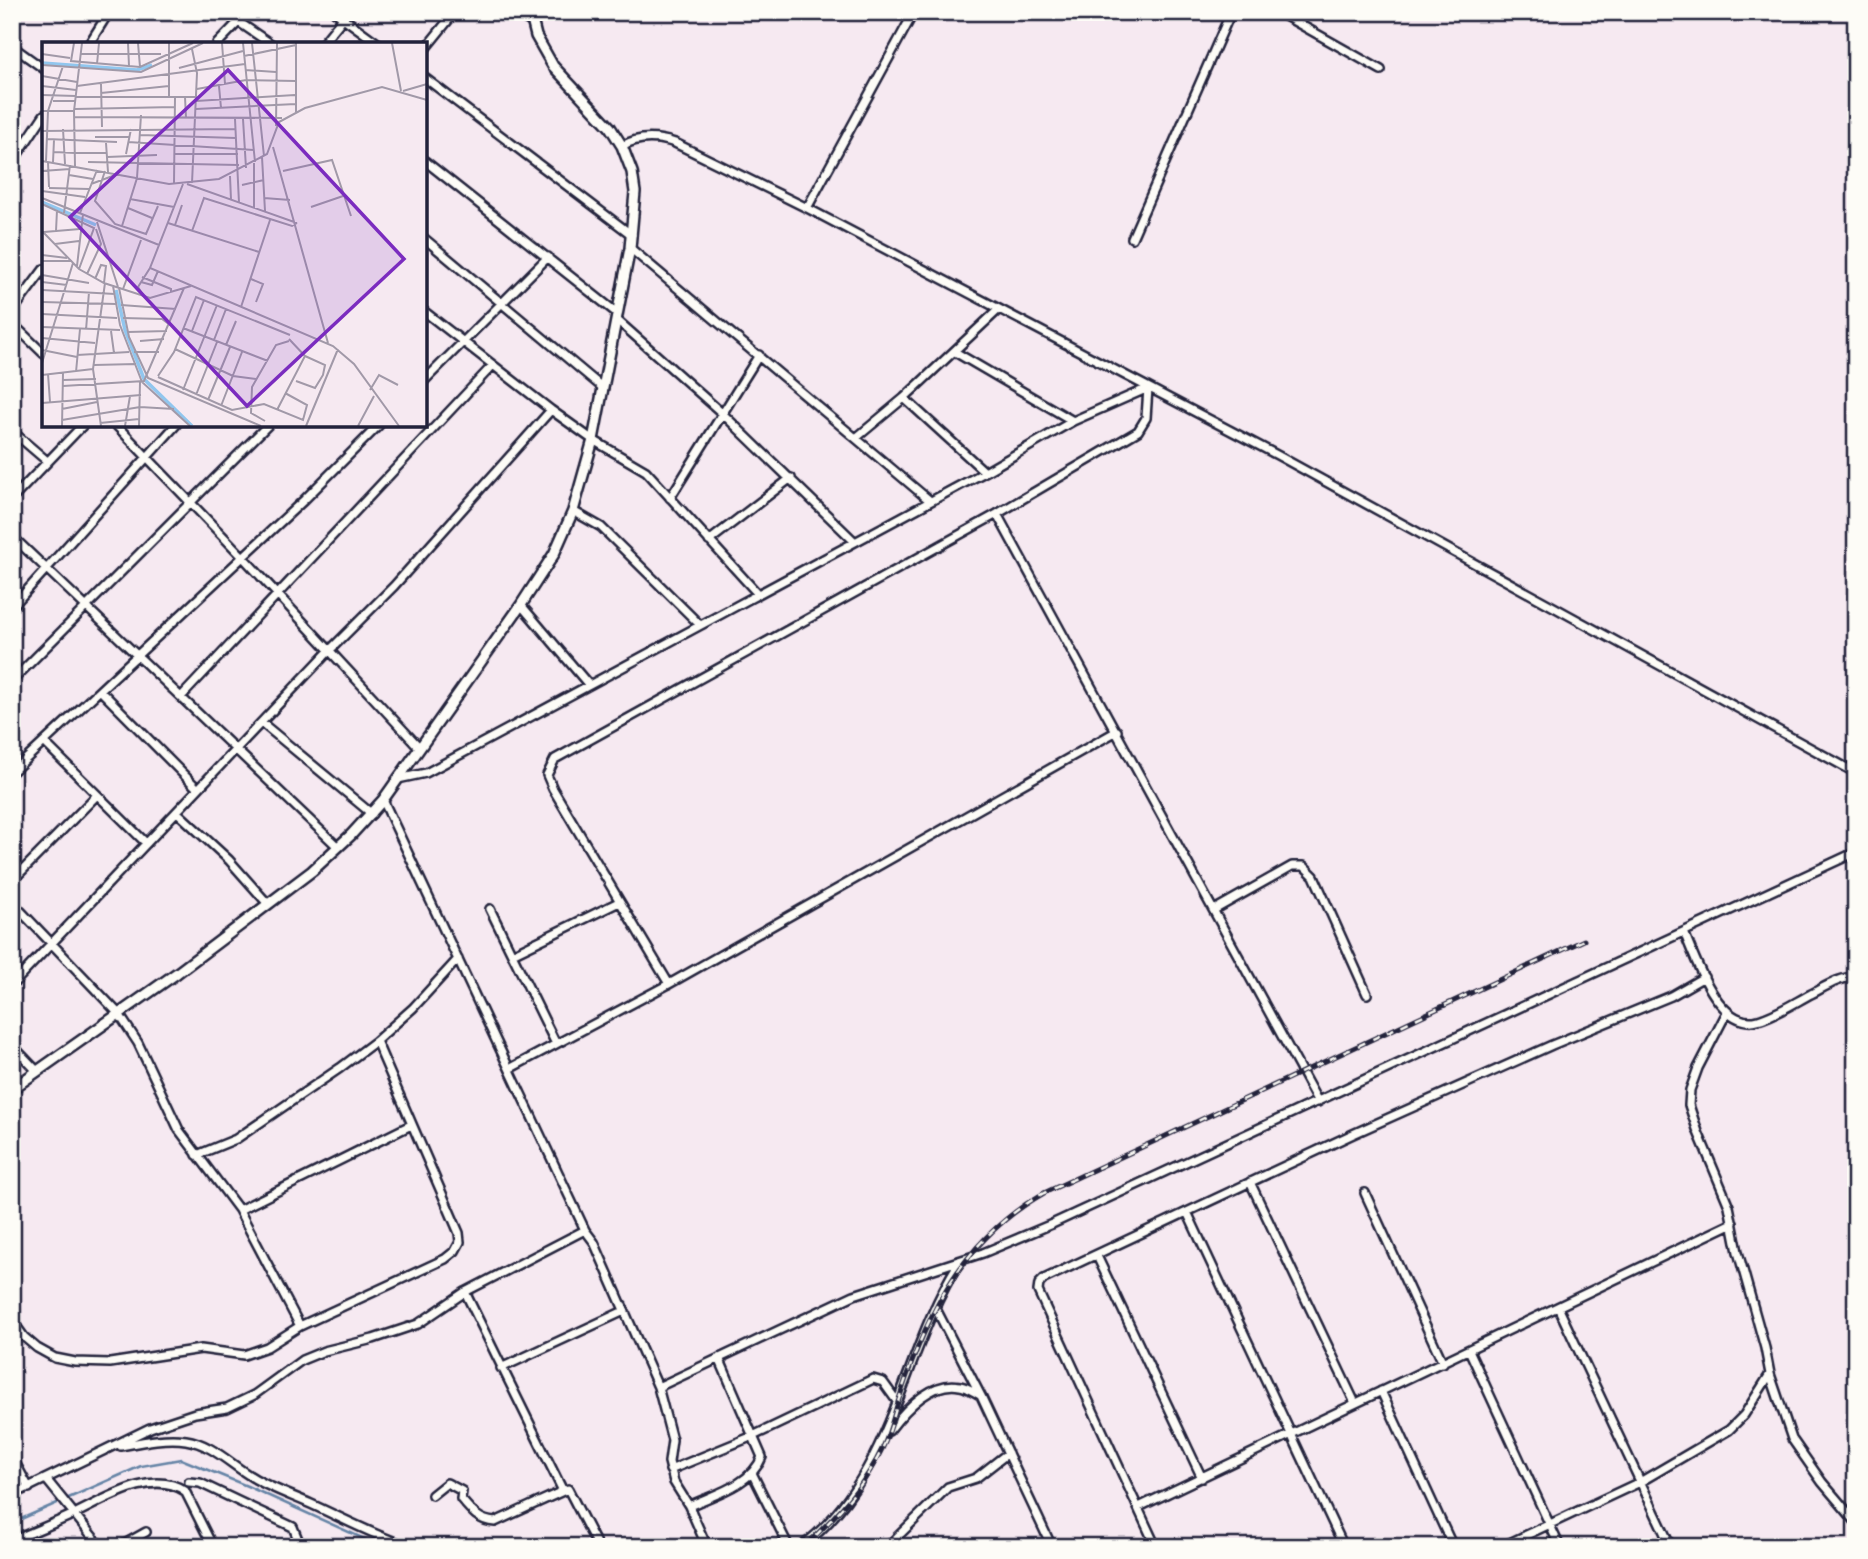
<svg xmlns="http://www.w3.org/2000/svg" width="1868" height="1559" font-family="'Gochi Hand',sans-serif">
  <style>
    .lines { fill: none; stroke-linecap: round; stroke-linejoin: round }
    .stream { stroke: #6584a6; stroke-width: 2.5 }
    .minor-casing { stroke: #22223b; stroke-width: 12 }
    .tertiary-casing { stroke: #22223b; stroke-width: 14 }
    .minor { stroke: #fdfcf7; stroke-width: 7 }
    .tertiary { stroke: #fdfcf7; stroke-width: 9 }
    .rail-casing { stroke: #22223b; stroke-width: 5 }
    .rail { stroke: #fdfcf7; stroke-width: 2.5; stroke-dasharray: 8; stroke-linecap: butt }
    .inset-river { fill: none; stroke: #91c6ee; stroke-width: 3.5 }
    .inset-road { fill: none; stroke: #a199a8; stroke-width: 2 }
    .view { fill: #7b2cbf; fill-opacity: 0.15; stroke: #7b2cbf; stroke-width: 3.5 }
    .inset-edge { fill: none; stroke: #22223b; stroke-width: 3.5 }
  </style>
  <rect width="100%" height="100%" fill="#f6e9f1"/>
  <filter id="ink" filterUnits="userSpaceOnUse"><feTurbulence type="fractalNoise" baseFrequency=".0143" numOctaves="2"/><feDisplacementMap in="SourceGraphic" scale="14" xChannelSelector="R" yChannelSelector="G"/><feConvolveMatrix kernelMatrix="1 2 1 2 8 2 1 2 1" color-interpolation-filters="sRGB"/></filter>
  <g filter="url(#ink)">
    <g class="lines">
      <!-- stream -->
      <path class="stream" d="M12 1523 141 1466 181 1459 247 1486 382 1547"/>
      <!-- minor casing -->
      <g class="minor-casing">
        <path id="minor" d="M224 12 271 44
          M335 12 379 44
          M513 12 531 22
          M1278 12 1381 70
          M89 44 109 12
          M217 44 248 12
          M322 44 348 12
          M12 46 44 69
          M425 49 455 12
          M425 78 632 235
          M622 146C639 136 657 137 675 143L807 208 1277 455 1856 773
          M425 161 618 314
          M12 163 44 115
          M807 208 914 12
          M1132 238 1231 12
          M425 239 603 388
          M630 248 929 500
          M12 312 44 269
          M425 312 551 410 593 440 646 471 757 593
          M617 320 723 414 854 541
          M12 323 44 354
          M955 352 1073 421
          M425 380 548 257
          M904 398 985 472
          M116 425 242 556 419 747
          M12 431 47 461
          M856 438 904 398 998 310
          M670 498 759 355
          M12 499 83 425
          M573 511 601 527 699 624
          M997 514 1318 1102
          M12 536 338 847
          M709 541 791 478
          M521 605 588 684
          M12 607 176 425
          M12 681 268 425
          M100 690 198 789
          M181 697 493 365
          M262 723 372 814
          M45 743 146 843
          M12 772 304 500 379 425
          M398 779 426 773 985 472 1073 421 1148 388 1146 418 1138 431 997 514 555 759 547 775 553 789 669 984
          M383 800 585 1230 594 1242 658 1387 854 1295 983 1253 1052 1224 1856 852
          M177 812 229 860 268 904
          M12 881 97 795
          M12 902 119 1014 138 1043 179 1130 239 1210 300 1326
          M490 909 556 1044
          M1214 910 1292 866H1304L1314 876 1367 994
          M1684 932C1695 958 1719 1031 1758 1020 1776 1015 1794 1003 1811 994 1825 987 1839 977 1856 977
          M512 954 619 902
          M12 985 329 651 394 586 551 410
          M1727 1012 1698 1068 1690 1090 1689 1105 1698 1132 1729 1206 1738 1252 1765 1348 1770 1374 1792 1439 1822 1482 1856 1522
          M12 1045 37 1071
          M511 1068 669 984 1117 731
          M12 1100V1104
          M197 1155 236 1139 340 1068 376 1041 413 1008 458 959
          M1250 1182 1355 1403
          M1365 1193 1443 1363
          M239 1210 411 1125
          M1187 1212 1344 1547
          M1097 1256 1202 1478
          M465 1292 563 1491 568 1489 598 1547
          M935 1307 981 1396 1052 1547
          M1558 1307 1671 1547
          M12 1320 24 1337 37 1348 55 1358 75 1362 110 1363 201 1349 244 1355 267 1347 300 1326 445 1259 455 1251 460 1242 459 1233 376 1041
          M1469 1350 1560 1547
          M501 1368 624 1311
          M658 1387 672 1440 669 1462 674 1482 689 1506 707 1547
          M1381 1391 1453 1547
          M889 1431C904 1411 931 1380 960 1386 967 1387 974 1392 980 1395
          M121 1446C142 1442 165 1437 186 1440 212 1444 230 1464 252 1477 270 1488 291 1495 311 1504 344 1519 375 1536 410 1547
          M12 1457 29 1488
          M670 1470 753 1436 873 1379 883 1382 896 1400
          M752 1473 789 1547
          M46 1479 101 1547
          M189 1482 200 1483 293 1527 301 1547
          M12 1495 150 1428 195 1413 227 1408 254 1395 302 1360 324 1351 373 1339 418 1324 465 1292 585 1230
          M432 1495 447 1483 462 1491 461 1499C471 1511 479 1521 495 1522L563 1491
          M689 1506C715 1494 751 1485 762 1457L719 1358
          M1139 1507 1733 1223
          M12 1541C32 1532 53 1524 72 1515 103 1501 151 1468 185 1491L213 1547
          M119 1547 146 1532
          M801 1547C894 1477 901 1353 960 1261
          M887 1547 948 1487 976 1478 1008 1453
          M1156 1547 1038 1291 1039 1284 1044 1279 1353 1134 1552 1045 1671 996 1704 977
          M1501 1547 1640 1482 1729 1430 1744 1415 1770 1374"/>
      </g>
      <!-- tertiary casing -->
      <g class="tertiary-casing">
        <path id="tertiary" d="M12 1089 177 973 312 871 351 835 383 800 521 605 554 554 573 511 593 440 630 248 635 192 632 172 622 146 610 127 553 66 536 36 530 12"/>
      </g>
      <!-- minor -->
      <use href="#minor" class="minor"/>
      <!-- tertiary -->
      <use href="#tertiary" class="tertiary"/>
      <!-- rail casing -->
      <g class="rail-casing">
        <path id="rail" d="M804 1547C835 1517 865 1486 883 1447 891 1431 894 1413 900 1396 928 1311 963 1239 1044 1193L1584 940"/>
      </g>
      <!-- rail -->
      <use href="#rail" class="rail"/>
    </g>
  </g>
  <!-- overview -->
  <g transform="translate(42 42)">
    <rect width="385" height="385" fill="#f6e9f1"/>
    <path class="inset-river" d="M0 21 95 28 110 23M0 160 54 183M74 248 83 288 102 337 150 384"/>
    <path class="inset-road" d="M32 1 29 19 98 25 151 1M86 1 87 24M96 1 98 25M127 1V56M180 1 183 42M201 1 213 120M210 1 222 114M350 1 359 49M0 12 28 16M39 12H119M202 14 254 3M55 22 57 1M0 23 99 30 161 1M137 26 201 9M203 28 234 30M0 34 35 40M59 42 60 85M0 44 34 48M35 44 203 22M177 44 179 66M155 47 204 38 254 39M361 49 385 42M59 51 127 44M0 53 34 54M34 55H154M143 55 144 76M11 59H33M154 59 253 53M33 67 133 65M154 67 254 62M0 69H32M254 70V1M32 75 240 76M193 77 197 161M201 77 204 126M234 84 235 1M21 87 23 122M0 89 193 87M98 93 194 96M53 95H87M5 97 75 100M86 100 212 108M64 101 66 130M231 105 286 301M12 110 33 111M33 111H65M84 112 89 87M132 112H196M65 115 115 113M220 115 223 169M0 119 127 142 177 137 225 112 237 80 263 66 340 45 385 58M4 119 6 69 21 24M6 120 7 145M11 120 12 98M46 120 197 123M212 121V166M33 124 32 69 40 1M0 129 28 127M63 129 53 159 73 182 104 192 116 164M241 129 290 118 309 174M27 133 51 137M188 134 189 158M132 141 133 56M150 141 155 31 150 7M49 142 76 132M141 142 108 226 291 304 312 322 357 384M145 142 255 181M200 143 222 138M7 146 47 147M0 149 43 155M0 156 117 203M222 156 248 158M88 157 132 165M0 162 52 186 37 227M269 165 304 153M86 166 110 176M22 171 28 123M38 171 55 128M55 180 76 245M126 181 217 210M133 183 140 163M80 184 95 136 99 73M0 189 37 227 62 241 108 256 149 244M14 189 15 168M150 189 162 156 250 184 255 181M2 190 38 187M13 202 37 199M0 213 25 216M0 219H30M35 224 41 172M45 232 59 202 54 187M0 233 47 241M100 235 129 247V251M53 237 59 223 64 224 62 241M209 237 221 242 214 260M0 240 25 243M99 240 110 243 116 229M71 244 78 283 100 340 148 384M77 246 87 295 106 336 219 384M81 247 99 198M0 248 73 252M101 253 96 245 108 226M0 260 74 262M79 263 134 267M199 265 228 178M0 272 75 276M81 276 120 277 128 283M0 285 78 288M141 286 226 319M44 288 47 250M69 289 72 311M150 289 162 258M86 290 125 289M0 296 53 301M172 298 184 267M98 299 122 297M184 303 194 279M133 307 191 334 214 337M0 308 35 315M92 310H117M35 313 87 310M0 321 31 221M52 323 94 322M34 330 38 287M6 332 8 360M0 333 51 327M116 334 132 310 154 255 248 293M116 335 190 368 222 362 261 378 265 363 243 351M21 338 54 337M254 339 273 346 281 333 283 323 263 314M21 344 102 339 142 246M141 348 175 263M328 348 337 333 356 343M154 353 175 300M166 358 188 305M0 361 99 353M179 364 200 310M20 367 55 360M235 368 263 314 247 297M20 378 98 365 132 367M223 379 209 371 210 345 234 303 247 299M58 381 97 377M20 384 21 331M59 384 51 327 63 241M83 384 88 354M97 384 98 340M264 384 296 307M316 384 332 354"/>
    <path class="view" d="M186 28 362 217 205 364 28 175Z"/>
    <rect width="385" height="385" class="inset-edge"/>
  </g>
  <!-- margin -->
  <rect width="1868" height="1559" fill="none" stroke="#fdfcf7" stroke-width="42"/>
  <rect x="21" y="21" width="1826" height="1517" fill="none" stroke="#22223b" stroke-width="2.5" filter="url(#ink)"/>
</svg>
